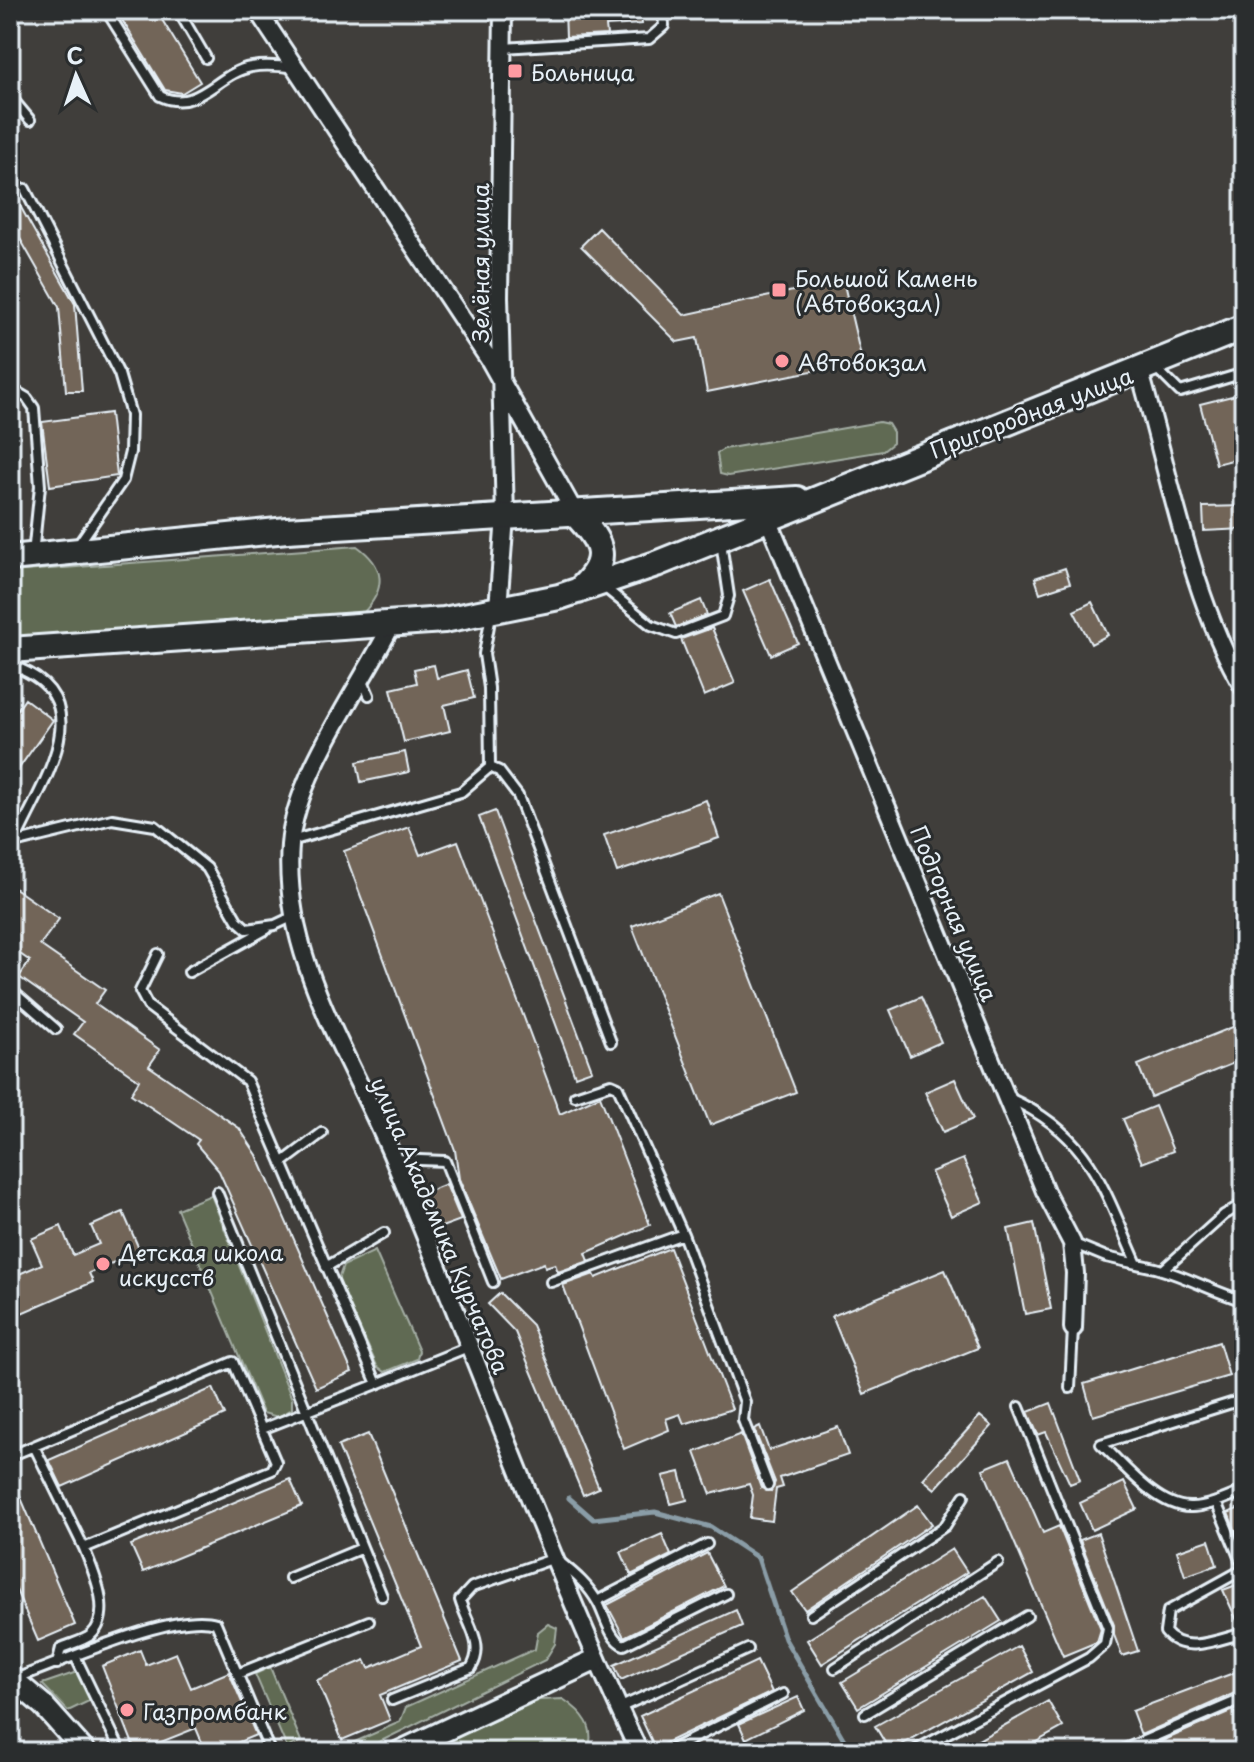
<svg xmlns="http://www.w3.org/2000/svg" width="1254" height="1762" font-family="'Playpen Sans',sans-serif">
  <style>
    .green { fill: #606b52; stroke: #a4aea5; stroke-width: 2 }
    .lines { fill: none; stroke-linecap: round; stroke-linejoin: round }
    .stream { stroke: #8a9da7; stroke-width: 5 }
    .building { fill: #726558; stroke: #e8f1f8; stroke-width: 2 }
    .service-casing { stroke: #e8f1f8; stroke-width: 14 }
    .minor-casing { stroke: #e8f1f8; stroke-width: 22 }
    .tertiary-casing { stroke: #e8f1f8; stroke-width: 26 }
    .primary-casing { stroke: #e8f1f8; stroke-width: 30 }
    .service { stroke: #2a2d2e; stroke-width: 8 }
    .minor { stroke: #2a2d2e; stroke-width: 16 }
    .tertiary { stroke: #2a2d2e; stroke-width: 20 }
    .primary { stroke: #2a2d2e; stroke-width: 24 }
    .poi-dot { fill: #ff9aa2; stroke: #2a2d2e; stroke-width: 3 }
    .labels { text-anchor: middle; dominant-baseline: central; stroke-width: 6; stroke-linejoin: round; paint-order: stroke }
    .poi-label { font-size: 22px; fill: #e8f1f8; stroke: #2a2d2e; text-anchor: start }
    .street-label { font-size: 22px; fill: #e8f1f8; stroke: #2a2d2e }
  </style>
  <rect width="100%" height="100%" fill="#403e3b"/>
  <filter id="ink" filterUnits="userSpaceOnUse"><feTurbulence type="fractalNoise" baseFrequency=".0125" numOctaves="2"/><feDisplacementMap in="SourceGraphic" scale="16" xChannelSelector="R" yChannelSelector="G"/><feConvolveMatrix kernelMatrix="1 2 1 2 8 2 1 2 1" color-interpolation-filters="sRGB"/></filter>
  <g filter="url(#ink)">
    <!-- green -->
    <path class="green" d="M879 422 888 424 893 432V443L883 451 728 476 720 474 717 453 724 449Z
      M357 546C385 566 387 588 363 613L10 637V572Z
      M211 1195 292 1399V1409L278 1417 263 1413 177 1209Z
      M375 1251 419 1351 417 1359 385 1372 377 1366 338 1280 343 1266Z
      M548 1624 557 1628 555 1644 545 1660 359 1752H332L400 1722 406 1707 535 1649 538 1632Z
      M270 1667 301 1741 287 1748 255 1674Z
      M77 1672 91 1700 68 1711 42 1684Z
      M563 1699C584 1713 596 1727 588 1752H424L539 1700Z"/>
    <g class="lines">
      <!-- stream -->
      <path class="stream" d="M569 1498 593 1519 655 1512 711 1527 758 1558 785 1639 851 1752"/>
    </g>
    <!-- building -->
    <path class="building" d="M116 10H156L200 82 182 93 165 90Z
      M565 10H641L642 24 606 26 607 35 566 37Z
      M10 188 75 304 82 391H66L59 307 10 221Z
      M599 228 684 315 843 280 862 361 707 392 697 338 677 342 581 246Z
      M1244 393V457L1216 464 1200 404Z
      M110 413 117 476 50 486 42 422Z
      M1244 506V529L1204 531 1203 507Z
      M1065 568 1070 583 1040 593 1035 578Z
      M770 579 798 643 771 655 743 591Z
      M701 600 707 615 676 627 670 613Z
      M1092 602 1108 635 1091 644 1074 611Z
      M712 628 735 683 704 696 681 639Z
      M434 665 437 678 467 670 474 698 444 705 450 731 404 742 391 689 417 683 414 669Z
      M25 699 53 720 10 781V720Z
      M405 752 409 772 361 782 357 762Z
      M706 800 719 838 617 872 604 835Z
      M495 811 592 1070 575 1076 479 817Z
      M409 827 420 855 458 841 560 1114 600 1096 650 1225 586 1253 589 1261 558 1272 555 1264 545 1267 544 1263 501 1279 474 1215 459 1179 455 1150 344 851Z
      M10 885 59 919 40 945 105 990 95 1004 160 1050 149 1066 239 1128 257 1155 352 1372 316 1388 219 1171 196 1144 199 1140 131 1094 139 1080 74 1034 83 1022 19 977 30 961 10 947Z
      M718 893 796 1092 710 1125 632 926Z
      M921 997 941 1042 910 1056 890 1010Z
      M1235 1026 1244 1059 1151 1097 1138 1065Z
      M955 1079 973 1119 943 1132 925 1092Z
      M1155 1106 1173 1151 1142 1163 1123 1119Z
      M963 1159 983 1202 951 1216 931 1172Z
      M446 1184 461 1220 439 1228 424 1193Z
      M123 1212 140 1251 89 1273 93 1282 10 1318V1278L42 1264 31 1239 61 1226 73 1255 99 1244 91 1226Z
      M1034 1223 1051 1309 1025 1314 1008 1229Z
      M670 1248 732 1409 684 1424 680 1414 666 1419 669 1430 624 1449 563 1285 594 1274 596 1278Z
      M945 1270 978 1348 864 1394 832 1316Z
      M500 1293 532 1325 599 1488 583 1495 515 1332 488 1304Z
      M1219 1342 1229 1376 1093 1416 1084 1384Z
      M213 1388 225 1415 62 1487 49 1460Z
      M1051 1403 1080 1480 1070 1484 1046 1432 1038 1435 1028 1412Z
      M980 1416 992 1426 935 1489 923 1479Z
      M760 1426 769 1450 838 1427 848 1455 780 1478 783 1487 776 1489 772 1521 750 1518 753 1495 749 1484 711 1494 695 1452 741 1434 761 1488 771 1491 775 1482 754 1429Z
      M368 1434 462 1661 380 1695 390 1720 342 1740 317 1680 365 1660 369 1668 421 1646 338 1446Z
      M1010 1458 1043 1533 1059 1526 1101 1629 1097 1642 1063 1656 983 1469Z
      M10 1472 75 1625 38 1641 10 1576Z
      M680 1472 687 1500 671 1504 663 1476Z
      M290 1479 302 1506 143 1572 131 1545Z
      M1124 1482 1137 1509 1092 1530 1080 1503Z
      M918 1505 932 1524 805 1610 792 1592Z
      M1244 1506V1551L1228 1513Z
      M1098 1533 1138 1651 1122 1656 1114 1635V1625L1080 1540Z
      M662 1534 671 1555 631 1575 621 1552Z
      M1209 1540 1217 1565 1185 1576 1177 1551Z
      M952 1549 967 1572 822 1664 807 1640Z
      M707 1553 724 1586 624 1637 607 1605Z
      M1244 1582V1626L1240 1627 1223 1590Z
      M985 1596 1001 1621 858 1708 842 1682Z
      M736 1610 742 1626 621 1680 614 1665Z
      M1019 1646 1033 1672 890 1751 875 1726Z
      M140 1650 146 1665 176 1653 191 1688 229 1672 256 1735 215 1752H206L196 1728 136 1752 102 1666Z
      M757 1661 772 1692 655 1748 640 1716Z
      M1244 1669V1689L1141 1735 1132 1711Z
      M798 1697 804 1710 746 1739 739 1724Z
      M1048 1701 1063 1727 1018 1752H957Z
      M1234 1710 1244 1735V1746L1229 1752H1148L1146 1748Z"/>
    <g class="lines">
      <!-- service casing -->
      <g class="service-casing">
        <path id="service" d="M106 10 160 96C198 114 217 73 251 67 266 64 282 66 296 68
          M178 10 206 58
          M503 48 649 39 664 26 663 10
          M10 96 30 120
          M25 189 119 374 131 415 130 452 123 480 78 545
          M1155 367 1180 392 1244 373
          M10 388 27 398 34 408 40 486 33 555
          M604 587 651 625 676 634 723 616 729 596 721 542
          M363 681 369 695
          M490 767 499 771 518 796 611 1042
          M291 841 461 792 490 767 489 688 484 654 491 614
          M15 842C40 785 102 702 18 668
          M10 844 112 819 155 826 207 868 237 920 247 929 275 925 294 916
          M158 954 140 991 148 1006 247 1081 377 1384 468 1347
          M189 972 267 929
          M10 989 56 1029
          M575 1096 611 1084 618 1087 683 1234 745 1402 743 1420 768 1485
          M1009 1098C1091 1135 1103 1188 1137 1264L1106 1257 1072 1243
          M395 1159 445 1161 493 1282
          M282 1163 322 1133
          M217 1192 382 1596
          M1137 1264C1178 1271 1205 1289 1244 1301
          M326 1267 384 1233
          M1164 1269 1224 1215 1244 1203
          M551 1282 683 1234
          M1070 1388 1073 1329
          M262 1429 377 1384
          M1101 1444C1124 1465 1156 1506 1189 1507 1207 1508 1228 1497 1244 1491
          M1101 1444 1241 1400
          M10 1456 34 1446 233 1362 276 1462 272 1470 84 1548 34 1446
          M1216 1502 1244 1569 1168 1611 1165 1632C1184 1656 1219 1639 1244 1633
          M290 1578 362 1548
          M597 1601 707 1544
          M811 1615 945 1526 964 1496
          M76 1658 117 1743 115 1752
          M57 1664 61 1648C70 1644 83 1641 91 1635 114 1614 93 1571 84 1548
          M835 1668 998 1562
          M237 1674 369 1621
          M14 1679C61 1663 173 1610 216 1623L269 1749 260 1752
          M392 1700 471 1668C486 1645 467 1624 460 1600L472 1587 555 1558C572 1572 588 1584 598 1603 605 1616 610 1640 624 1645L726 1594
          M619 1708 748 1649
          M865 1714 1027 1616
          M666 1752 783 1694
          M912 1752 1089 1658 1105 1644 1108 1628 1019 1407
          M1118 1752 1244 1698"/>
      </g>
      <!-- minor casing -->
      <g class="minor-casing">
        <path id="minor" d="M257 10 490 361 576 515
          M1139 369C1168 467 1192 603 1244 688
          M768 519 1045 1191 1072 1243 1075 1273 1073 1328
          M498 608 505 517 499 297 503 10
          M392 624C360 688 295 775 290 845 281 959 354 1061 395 1162 477 1359 549 1559 639 1752"/>
      </g>
      <!-- tertiary casing -->
      <g class="tertiary-casing">
        <path id="tertiary" d="M10 1677 43 1705 85 1752
          M399 1752 595 1660"/>
      </g>
      <!-- primary casing -->
      <g class="primary-casing">
        <path id="primary" d="M576 515C604 544 611 561 578 591
          M10 558 287 530 797 499
          M10 650 444 620 559 597 656 564 1244 327"/>
      </g>
      <!-- service -->
      <use href="#service" class="service"/>
      <!-- minor -->
      <use href="#minor" class="minor"/>
      <!-- tertiary -->
      <use href="#tertiary" class="tertiary"/>
      <!-- primary -->
      <use href="#primary" class="primary"/>
    </g>
  </g>
  <!-- markers -->
  <g class="poi-dot">
    <rect x="507" y="63" width="16" height="16" rx="4"/>
    <rect x="771" y="282" width="16" height="16" rx="4"/>
    <circle cx="782" cy="361" r="8"/>
    <circle cx="103" cy="1264" r="8"/>
    <circle cx="127" cy="1710" r="8"/>
  </g>
  <g class="labels">
    <!-- poi labels -->
    <g class="poi-label">
      <text x="531" y="71">Больница</text>
      <text x="795" y="277">Большой Камень<tspan x="795" dy="25">(Автовокзал)</tspan></text>
      <text x="798" y="361">Автовокзал</text>
      <text x="119" y="1251">Детская школа<tspan x="119" dy="25">искусств</tspan></text>
      <text x="143" y="1710">Газпромбанк</text>
    </g>
    <!-- street labels -->
    <g class="street-label">
      <text transform="translate(479 263) rotate(-90)">Зелёная улица</text>
      <text transform="translate(1031 412) rotate(-21)">Пригородная улица</text>
      <text transform="translate(955 913) rotate(67)">Подгорная улица</text>
      <text transform="translate(441 1225) rotate(67)">улица Академика Курчатова</text>
    </g>
  </g>
  <!-- margin -->
  <rect width="1254" height="1762" fill="none" stroke="#2a2d2e" stroke-width="40"/>
  <rect x="20" y="20" width="1214" height="1722" fill="none" stroke="#e8f1f8" stroke-width="3" filter="url(#ink)"/>
  <!-- north arrow -->
  <g transform="translate(76 76) rotate(357)" stroke="#2a2d2e" stroke-width="6" paint-order="stroke">
  <path d="M0-6L14 30L0 20L-14 30Z" fill="#e8f1f8"/>
  <text y="-12" font-size="22" font-weight="bold" text-anchor="middle" fill="#e8f1f8">С</text>
  </g>
</svg>
